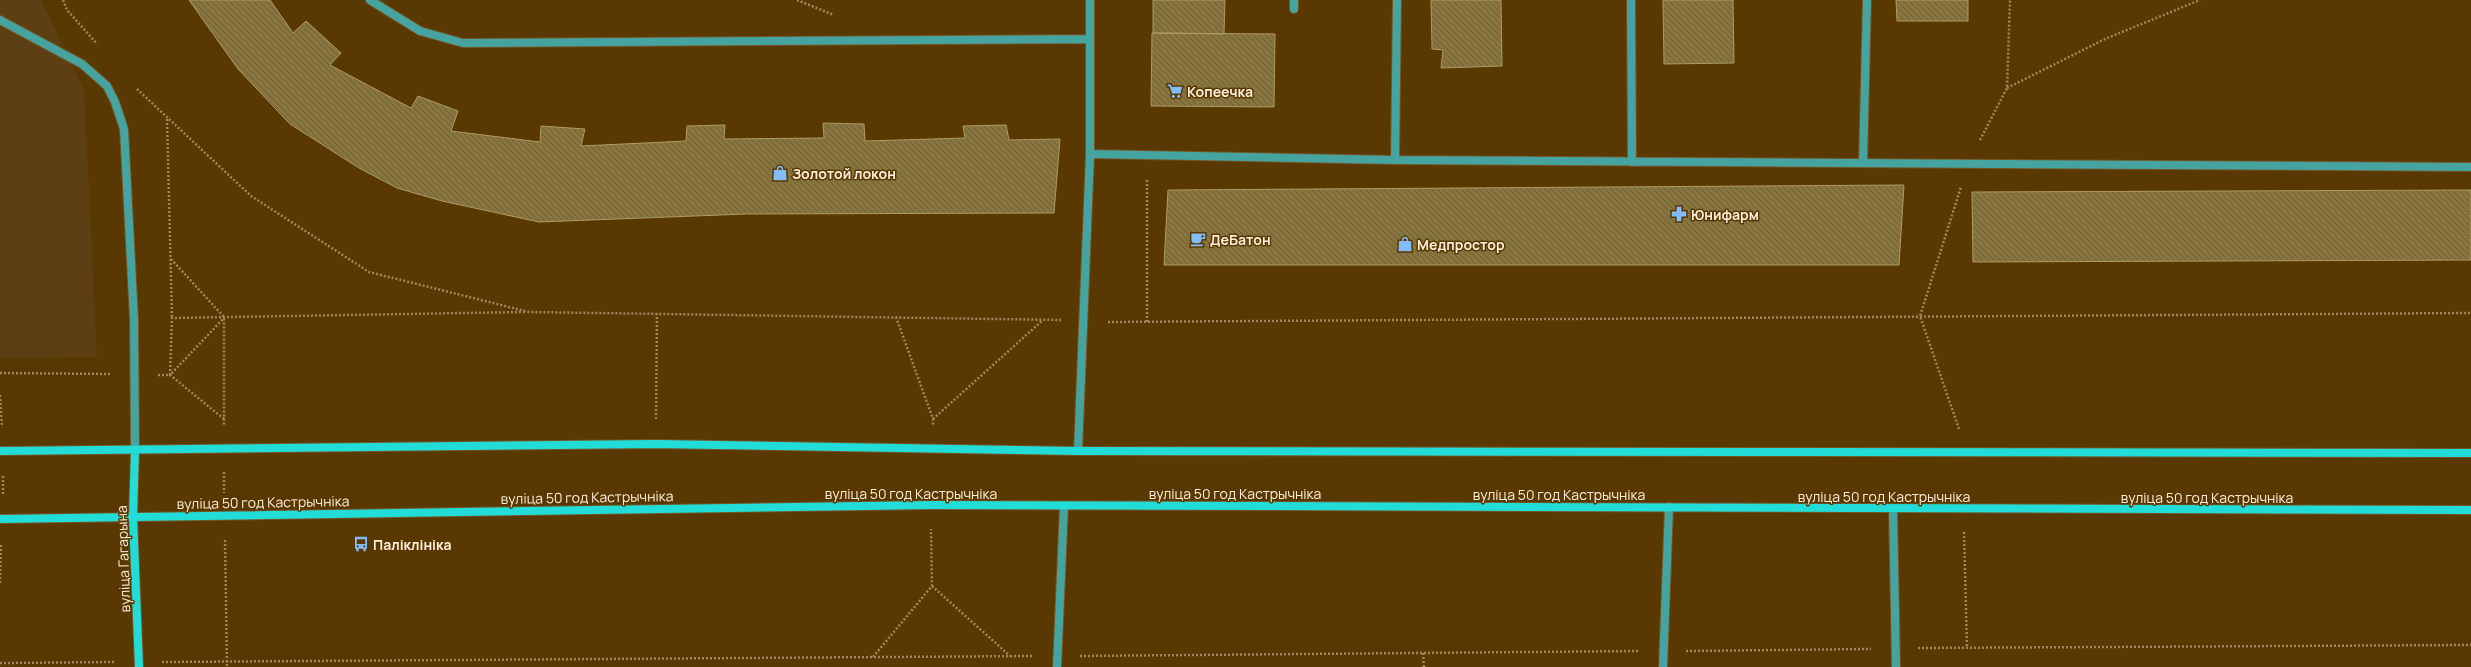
<svg xmlns="http://www.w3.org/2000/svg" width="2471" height="667" font-family="Manrope,sans-serif">
  <style>
    .built { fill: #5d3f14 }
    .building { fill: url(#building-back-hatch); stroke: #ae9b63 }
    .lines { fill: none; stroke-linecap: round; stroke-linejoin: round }
    .service-casing { stroke: #735524; stroke-width: 10 }
    .secondary-casing { stroke: #735524; stroke-width: 10 }
    .path { stroke: #a0865e; stroke-width: 2.5; stroke-dasharray: 2 2; stroke-linecap: butt }
    .service { stroke: #45a4a0; stroke-width: 8 }
    .secondary { stroke: #22ddd7; stroke-width: 8 }
    .labels { text-anchor: middle; dominant-baseline: central; stroke-width: 3; stroke-linejoin: round; paint-order: stroke }
    .poi-label { font-size: 14px; font-weight: bold; fill: #feedda; stroke: #593801; text-anchor: start }
    .street-label { font-size: 14px; fill: #feedda; stroke: #593801 }
  </style>
  <defs>
    <pattern id="building-back-hatch" width="6" height="6" patternUnits="userSpaceOnUse"><rect width="6" height="6" fill="#88753e"/><path d="M-1 5l2 2M0 0l6 6M5-1l2 2" fill="none" stroke="#6d603f"/></pattern>
  </defs>
  <rect width="100%" height="100%" fill="#593801"/>
  <!-- built -->
  <path class="built" d="M0 0H41L84 89 97 357 0 358Z"/>
  <!-- building -->
  <path class="building" d="M189 0H270L293 33 306 21 341 53 330 65 411 108 418 96 458 111 451 131 540 142 541 126 585 129 581 146 686 141 687 126 725 125 724 139 824 138 823 123 864 124 865 141 965 138 963 126 1006 125 1009 140 1060 139 1054 213 746 214 539 222 442 201 397 188 359 168 290 124 238 69Z
    M1153 0H1225L1224 34 1153 33Z
    M1431 0H1501L1502 66 1441 68 1443 50 1432 49Z
    M1663 0H1733L1734 63 1664 64Z
    M1896 0H1968V21H1897Z
    M1152 33 1275 34 1274 107 1151 106Z
    M1904 185 1899 265H1164L1168 190Z
    M2471 190V260L1973 262 1972 192Z"/>
  <g class="lines">
    <!-- service casing -->
    <g class="service-casing">
      <path id="service" d="M370 0 420 31 463 43 1090 39
        M1294 0V9
        M1631 0 1632 162
        M0 20 82 64 107 86 115 102 124 129 134 319 135 450
        M1090 154 1395 160 2471 167
        M1395 160 1397 0
        M1863 163 1867 0
        M1078 451 1090 154V0
        M1893 509 1896 667
        M1057 667 1064 506
        M1663 667 1669 507"/>
    </g>
    <!-- secondary casing -->
    <g class="secondary-casing">
      <path id="secondary" d="M135 450 133 517 139 667
        M0 451 656 444 1078 451 2471 453
        M0 519 931 505 2471 510"/>
    </g>
    <!-- path -->
    <path class="path" d="M63 0 67 10 97 44
      M797 0 834 15
      M2007 88 2105 39 2200 0
      M137 89 251 196 369 272 529 312 1061 320
      M167 119 172 318
      M1980 140 2007 88 2010 0
      M171 259 224 317V425
      M896 317 933 419V425
      M1108 322 2471 313
      M1147 322V180
      M0 373 111 374
      M158 375H170L172 318 525 312
      M0 395 2 427
      M224 419 170 375 224 318
      M656 419 657 314
      M933 419 1043 320
      M1959 429 1920 316 1961 187
      M224 472V493
      M3 494V475
      M1964 532 1967 648
      M225 540 227 667
      M0 583 1 543
      M932 586 1010 656
      M1918 648 2471 645
      M1686 651 1871 649
      M1423 653 1424 667
      M1080 656 1639 651
      M873 657 932 586 931 529
      M162 662 1033 656
      M0 663 115 662"/>
    <!-- service -->
    <use href="#service" class="service"/>
    <!-- secondary -->
    <use href="#secondary" class="secondary"/>
  </g>
  <!-- icons -->
  <defs>
    <g id="supermarket-bare" transform="scale(1.2)"><path d="M-6-5.5h2.5l.6 2H6L4.5 2H-2.5L-4.4-4H-6ZM-1.5 3.2a1.3 1.3 0 1 0 .1 0ZM3 3.2a1.3 1.3 0 1 0 .1 0Z" fill="#83bcfb" stroke="#593801" stroke-width="2.5" paint-order="stroke"/></g>
    <g id="shop-bare" transform="scale(1.2)"><path d="M-5-2.5h2.3a2.7 3.5 0 0 1 5.4 0H5L5.5 6h-11ZM-1.5-2.5h3a1.5 2.3 0 0 0-3 0Z" fill="#83bcfb" stroke="#593801" stroke-width="2.5" paint-order="stroke"/></g>
    <g id="pharmacy-bare" transform="scale(1.2)"><path d="M-2-6h4v4h4v4h-4v4h-4v-4h-4v-4h4Z" fill="#83bcfb" stroke="#593801" stroke-width="2.5" paint-order="stroke"/></g>
    <g id="cafe-bare" transform="scale(1.2)"><path d="M-5.5-4.5H6V0H3Q3 3.5 0 3.5H-2.5Q-5.5 3.5-5.5 0ZM3-3.2v2h1.7v-2ZM-6 4.5H4V6H-6Z" fill="#83bcfb" stroke="#593801" stroke-width="2.5" paint-order="stroke"/></g>
    <g id="bus-bare" transform="scale(1.2)"><path d="M-5-6H5V4H4V6H2V4H-2V6H-4V4H-5ZM-3.5-4V0h7V-4ZM-3.5 1.2v1.5H-2V1.2ZM2 1.2v1.5H3.5V1.2Z" fill="#83bcfb" stroke="#593801" stroke-width="2.5" paint-order="stroke"/></g>
  </defs>
  <g fill-rule="evenodd">
    <use href="#supermarket-bare" x="1175" y="91"/>
    <use href="#shop-bare" x="780" y="173"/>
    <use href="#pharmacy-bare" x="1679" y="214"/>
    <use href="#cafe-bare" x="1198" y="239"/>
    <use href="#shop-bare" x="1405" y="244"/>
    <use href="#bus-bare" x="361" y="544"/>
  </g>
  <g class="labels">
    <!-- poi labels -->
    <g class="poi-label">
      <text x="1187" y="91">Копеечка</text>
      <text x="792" y="173">Золотой локон</text>
      <text x="1691" y="214">Юнифарм</text>
      <text x="1210" y="239">ДеБатон</text>
      <text x="1417" y="244">Медпростор</text>
      <text x="373" y="544">Паліклініка</text>
    </g>
    <!-- street labels -->
    <g class="street-label">
      <text x="911" y="493">вуліца 50 год Кастрычніка</text>
      <text x="1235" y="493">вуліца 50 год Кастрычніка</text>
      <text x="1559" y="494">вуліца 50 год Кастрычніка</text>
      <text x="1884" y="496">вуліца 50 год Кастрычніка</text>
      <text transform="translate(587 497) rotate(-1)">вуліца 50 год Кастрычніка</text>
      <text x="2207" y="497">вуліца 50 год Кастрычніка</text>
      <text transform="translate(263 502) rotate(-1)">вуліца 50 год Кастрычніка</text>
      <text transform="translate(123 559) rotate(-92)">вуліца Гагарына</text>
    </g>
  </g>
</svg>
